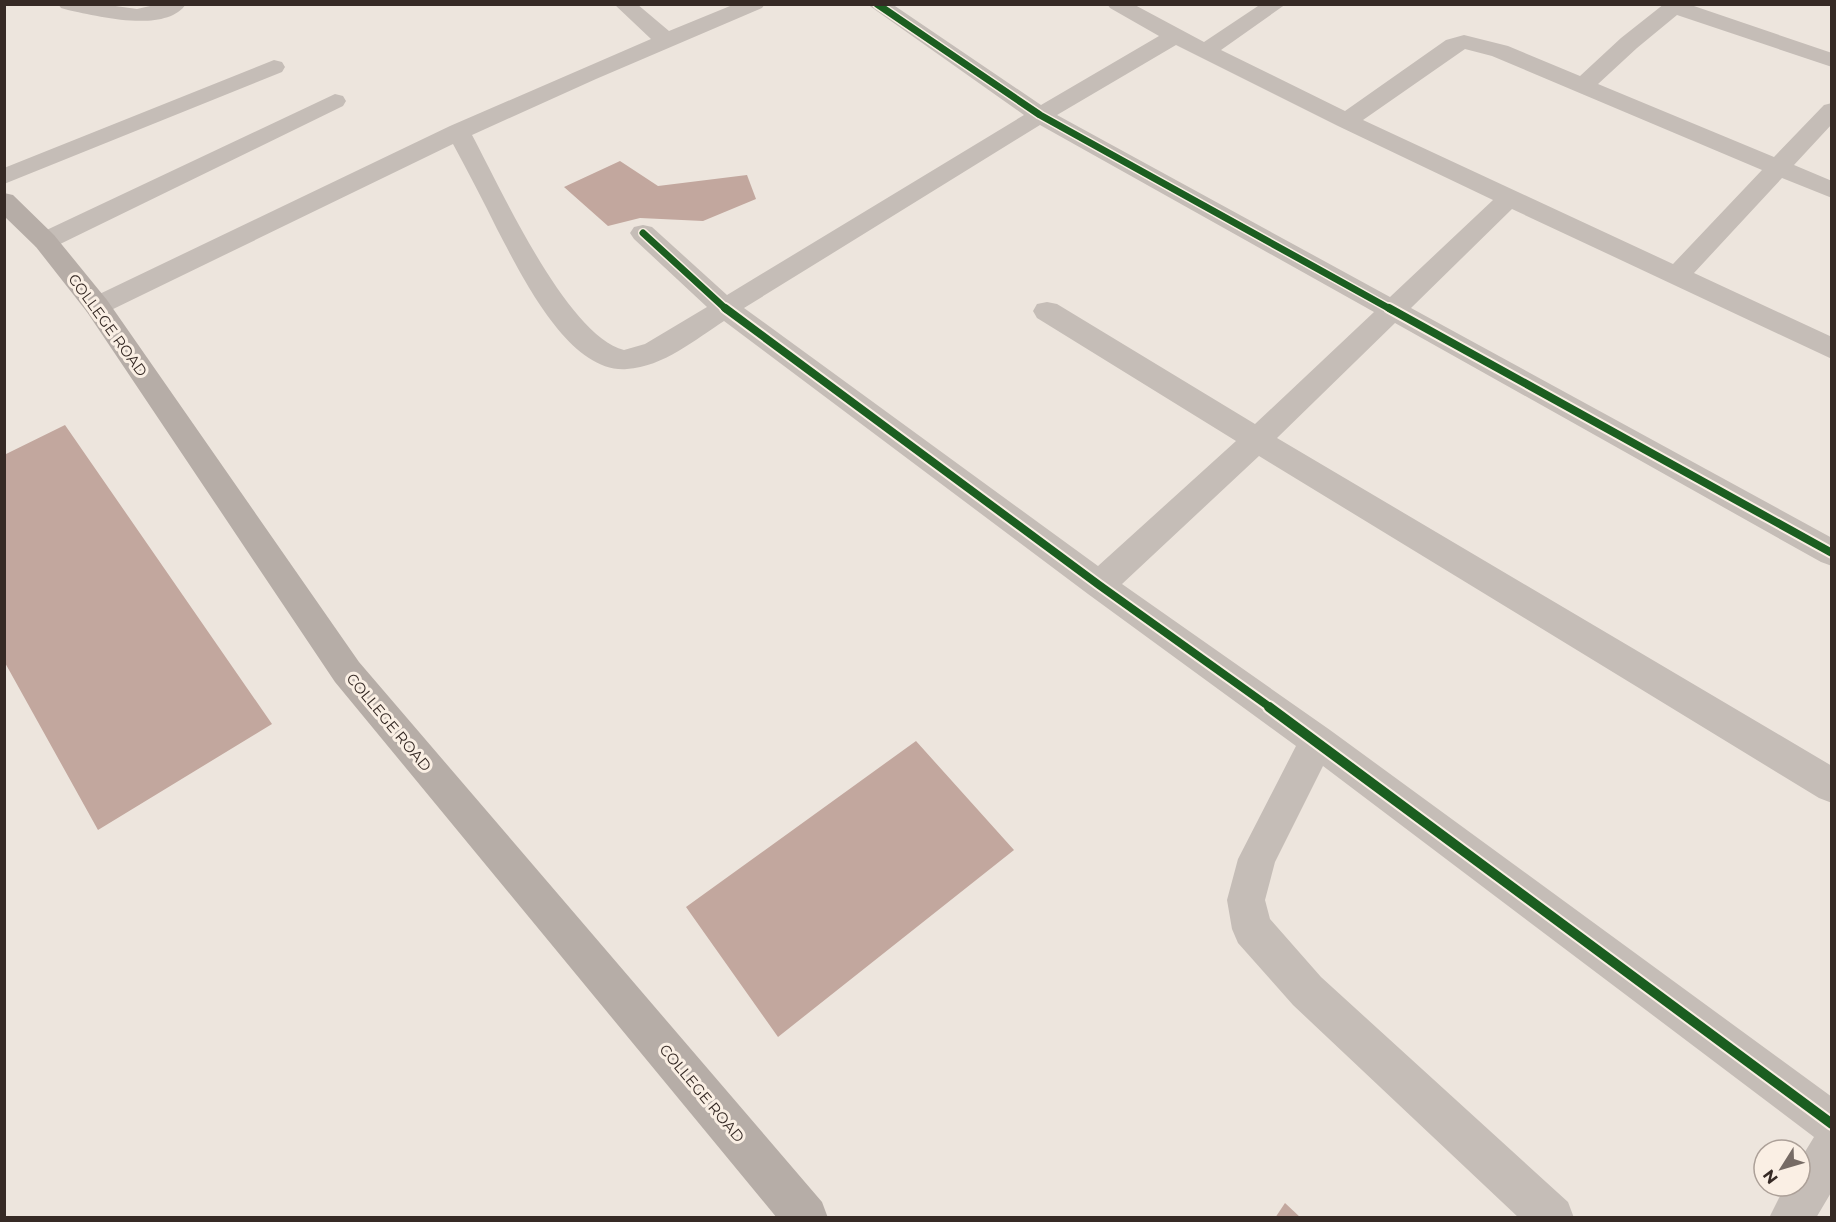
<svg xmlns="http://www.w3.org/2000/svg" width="1836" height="1222" font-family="Montserrat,sans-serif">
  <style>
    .building { fill: #c2a79e }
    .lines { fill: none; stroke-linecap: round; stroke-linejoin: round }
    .minor { fill: #c5bdb7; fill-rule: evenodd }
    .secondary { fill: #b6ada7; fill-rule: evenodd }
    .cycleway-far2-casing { stroke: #faefe4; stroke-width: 10 }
    .cycleway-far1-casing { stroke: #faefe4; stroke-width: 12 }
    .cycleway-casing { stroke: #faefe4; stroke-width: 14 }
    .cycleway-far2 { stroke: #1b5e20; stroke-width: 7 }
    .cycleway-far1 { stroke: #1b5e20; stroke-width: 8 }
    .cycleway { stroke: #1b5e20; stroke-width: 10 }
    .labels { text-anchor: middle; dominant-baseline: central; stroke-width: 6; stroke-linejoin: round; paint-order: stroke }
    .street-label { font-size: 15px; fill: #362a25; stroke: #faefe4 }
  </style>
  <rect width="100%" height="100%" fill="#ede5dd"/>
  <!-- building -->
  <path class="building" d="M620 161 658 186 747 175 756 199 703 221 640 218 608 226 564 187Z
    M65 425 272 724 98 830 4 661V455Z
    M916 741 1014 850 778 1037 686 907Z
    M1285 1203 1301 1218H1275Z"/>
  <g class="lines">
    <!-- minor -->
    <path class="minor" d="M58 4H101L137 9 159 4H186C166 34 97 16 68 10L61 8Z
      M614 4H637L669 31 735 4H765L762 8 596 79 472 135C500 187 567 336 624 350L645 344 707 307 634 239 630 233 634 227 643 225 652 227 727 295 1024 115 867 4H892L1041 105 1159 36 1110 8 1107 4H1133L1204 42 1261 4H1286L1221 50 1345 111 1446 40 1464 35 1508 46 1580 76 1621 38 1664 4H1688L1832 53V67L1677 15 1637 48 1598 84 1774 157 1824 105 1832 103V124L1794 165 1832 181V198L1782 178 1694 273 1832 337V359L1512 209 1411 308 1832 538V566L1821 562 1395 323 1277 438 1832 766V803L1819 798 1259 456 1122 584 1330 730 1832 1097V1191L1816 1218H1769L1785 1186H1800V1160L1814 1137 1323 766 1275 862 1265 900 1270 919 1321 977 1568 1202 1574 1218H1519L1293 1005 1238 943 1232 929 1227 900 1238 859 1296 746 1088 594 724 321C696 339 663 367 627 369 568 374 520 272 497 229 483 200 468 172 453 144L107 312 97 315 87 312 84 306 87 300 450 126 651 39ZM1176 45 1338 126 1493 200 1390 297 1057 115ZM1465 49 1492 56 1762 170 1673 264 1363 120ZM1040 125 1374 312 1255 424 1057 304 1047 302 1037 304 1033 311 1037 318 1236 441 1098 566 744 308Z
      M274 60 282 62 285 67 282 72 4 184V168Z
      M335 94 343 96 346 101 343 106 54 247 45 249 36 247 32 241 36 235Z"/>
    <!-- secondary -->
    <path class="secondary" d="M4 193 13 195 54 235 107 300 359 662 822 1202 828 1218H777L335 682 87 312 36 247 4 216Z"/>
    <!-- cycleway-far2 casing -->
    <g class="cycleway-far2-casing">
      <path id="cycleway-far2" d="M877 4 1040 115 1392 310
        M643 233 727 310"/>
    </g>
    <!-- cycleway-far1 casing -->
    <g class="cycleway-far1-casing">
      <path id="cycleway-far1" d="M725 308 1099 585 1271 708
        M1389 308 1832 553"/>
    </g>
    <!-- cycleway casing -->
    <g class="cycleway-casing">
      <path id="cycleway" d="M1269 707 1832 1124"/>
    </g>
    <!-- cycleway-far2 -->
    <use href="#cycleway-far2" class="cycleway-far2"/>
    <!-- cycleway-far1 -->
    <use href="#cycleway-far1" class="cycleway-far1"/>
    <!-- cycleway -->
    <use href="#cycleway" class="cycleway"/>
  </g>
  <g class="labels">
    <!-- street labels -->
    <g class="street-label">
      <text transform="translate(108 325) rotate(54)">COLLEGE ROAD</text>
      <text transform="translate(389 722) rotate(50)">COLLEGE ROAD</text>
      <text transform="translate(702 1093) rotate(50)">COLLEGE ROAD</text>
    </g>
  </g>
  <!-- border -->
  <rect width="1836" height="1222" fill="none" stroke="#362a25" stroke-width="12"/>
  <!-- north arrow -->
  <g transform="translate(1782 1168) rotate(233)"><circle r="28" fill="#faefe4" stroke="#aca098" stroke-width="1.5"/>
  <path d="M0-4.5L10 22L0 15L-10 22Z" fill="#766b65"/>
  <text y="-9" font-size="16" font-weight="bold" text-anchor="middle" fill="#362a25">N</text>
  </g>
</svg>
